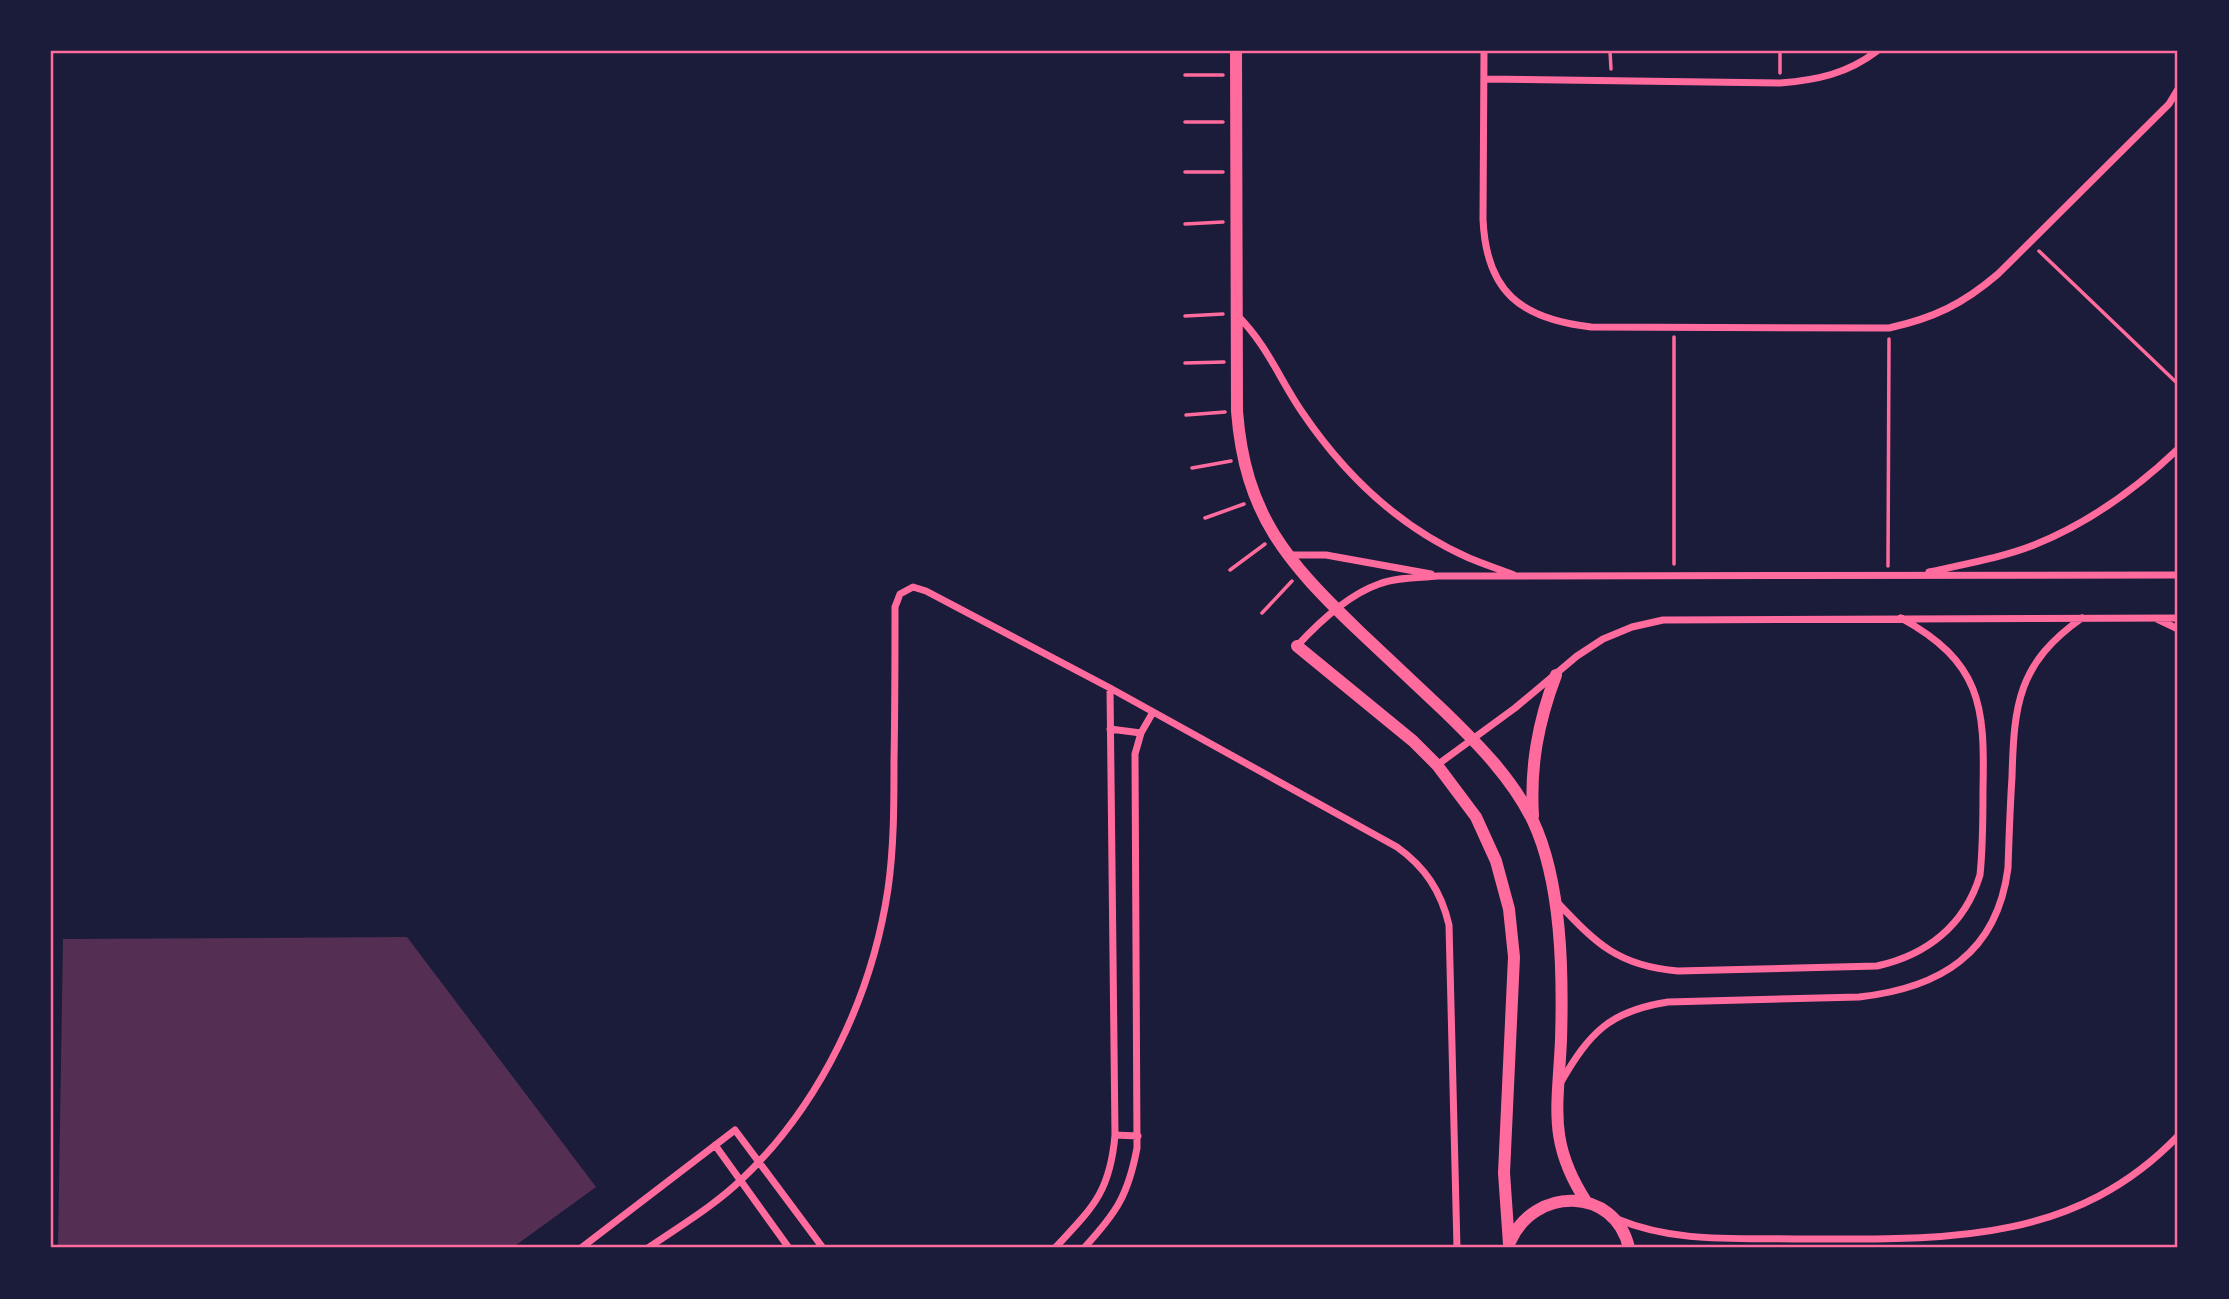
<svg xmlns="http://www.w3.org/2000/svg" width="2229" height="1299" font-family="Cabin,sans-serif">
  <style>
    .building { fill: #542f53 }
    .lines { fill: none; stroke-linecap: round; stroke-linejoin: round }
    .path { stroke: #ff6b9d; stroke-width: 3.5 }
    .minor { stroke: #ff6b9d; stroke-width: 7 }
    .tertiary { stroke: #ff6b9d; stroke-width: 12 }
    .neatline { fill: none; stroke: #ff6b9d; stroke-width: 2.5 }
  </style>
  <rect width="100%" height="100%" fill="#1b1b3a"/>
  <!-- building -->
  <path class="building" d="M407 937 596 1187 512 1248H58L63 939Z"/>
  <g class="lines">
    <!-- path -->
    <path class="path" d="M1610 51 1611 69
      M1780 51V73
      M1185 75H1223
      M1185 122H1223
      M1185 172H1223
      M1185 224 1223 222
      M2039 251 2178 384
      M1185 316 1223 314
      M1674 337V564
      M1185 363 1224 362
      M1186 415 1225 412
      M1192 468 1231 461
      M1205 518 1244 504
      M1888 566 1889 339
      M1230 570 1265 544
      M1262 613 1292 581"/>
    <!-- minor -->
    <path class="minor" d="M1484 51 1483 219C1486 292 1521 319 1591 327L1889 328C1934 318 1963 304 1998 274L2169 104 2178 89
      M1484 79 1780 83C1817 80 1847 74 1877 51
      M1237 315C1267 345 1279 378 1302 412 1344 474 1399 527 1469 558 1483 564 1499 569 1514 575
      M1287 555H1326L1431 574
      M1929 572C1964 564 2001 558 2034 545 2089 523 2136 489 2178 449
      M2157 619 2178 629
      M1297 646C1319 622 1348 595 1379 584 1397 577 1419 578 1438 576L2178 575
      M1110 729 1141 733
      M1437 765 1515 708 1577 656 1603 639 1632 627 1663 620 2178 618
      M1556 901C1596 943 1617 966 1678 971L1877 966C1927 955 1965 925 1980 875 1983 847 1983 818 1983 789 1985 705 1981 662 1901 618
      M1561 1082C1590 1032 1610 1011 1668 1002L1859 997C1940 988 1997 954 2008 868 2009 838 2010 807 2012 777 2014 704 2018 663 2082 618
      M1115 1135 1138 1136
      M715 1145 789 1248
      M1617 1219C1675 1243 1735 1238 1796 1239 1938 1239 2071 1247 2178 1136
      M581 1248 735 1130 823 1248
      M648 1248C680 1226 714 1206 742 1179 821 1104 872 996 888 889 894 847 894 804 894 761 895 710 895 658 895 607L900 594 913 587 926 591 1110 688 1397 847C1425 867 1441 891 1449 925L1457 1248
      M1055 1248C1092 1208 1110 1193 1115 1135L1110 688
      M1084 1248C1116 1213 1128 1196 1137 1148L1135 754 1141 733 1153 712"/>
    <!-- tertiary -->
    <path class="tertiary" d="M1236 51 1237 411C1245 515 1287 562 1359 631 1387 657 1415 684 1444 711 1478 744 1512 778 1533 821 1562 883 1563 973 1561 1040 1558 1108 1547 1142 1587 1203
      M1297 646 1413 741 1437 765 1476 817 1496 861 1509 909 1514 957 1504 1173 1509 1244
      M1533 816C1530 766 1538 722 1556 675
      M1510 1242C1534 1186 1615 1186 1629 1248"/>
  </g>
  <!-- border -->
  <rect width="2229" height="1299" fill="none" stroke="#1b1b3a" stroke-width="105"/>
  <rect x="52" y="52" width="2124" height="1194" class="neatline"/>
</svg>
